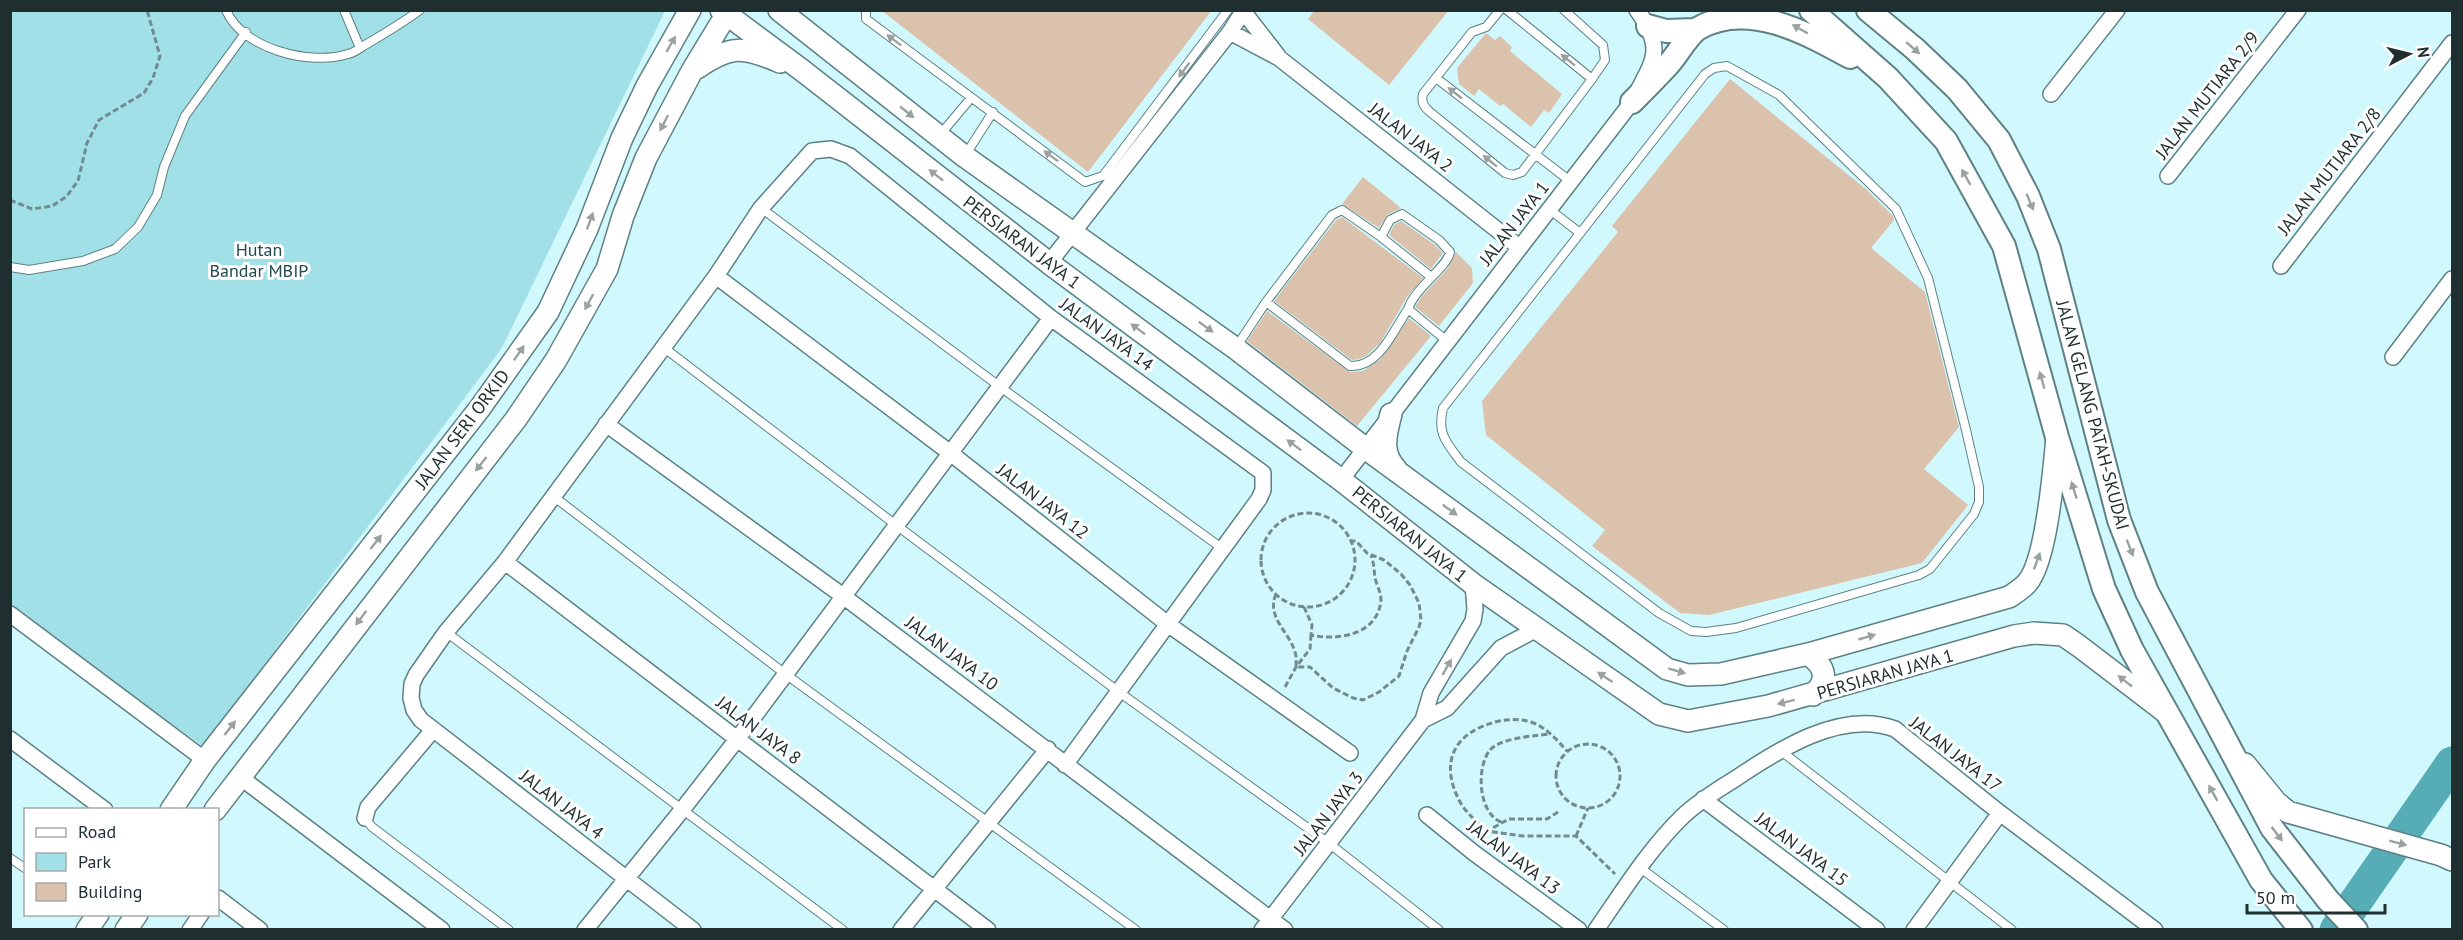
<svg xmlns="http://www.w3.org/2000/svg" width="2463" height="940" font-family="'PT Sans',sans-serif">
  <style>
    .green { fill: #a1e0e7 }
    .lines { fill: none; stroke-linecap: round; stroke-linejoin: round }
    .river { stroke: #57adb5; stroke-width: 33 }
    .building { fill: #dbc2ad }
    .lane-casing { stroke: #5d8184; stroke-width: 10 }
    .street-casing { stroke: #5d8184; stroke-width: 18 }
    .secondary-casing { stroke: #5d8184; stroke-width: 24 }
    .primary-casing { stroke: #5d8184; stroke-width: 26 }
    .path { stroke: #718b8e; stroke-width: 3; stroke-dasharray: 6 3; stroke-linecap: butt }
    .lane { stroke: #fff; stroke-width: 8 }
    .street { stroke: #fff; stroke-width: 15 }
    .secondary { stroke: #fff; stroke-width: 21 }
    .primary { stroke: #fff; stroke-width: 22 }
    .oneway { fill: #9aa1a1 }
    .labels { text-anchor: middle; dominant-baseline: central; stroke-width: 6; stroke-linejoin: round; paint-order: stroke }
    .street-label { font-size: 18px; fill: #1f2e2f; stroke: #fff }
    .park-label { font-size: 18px; fill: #234b4f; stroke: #fff }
  </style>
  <rect width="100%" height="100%" fill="#d1f8fc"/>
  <!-- green -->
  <path class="green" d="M11 11H665L502 348 203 746 11 608Z"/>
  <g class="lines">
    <!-- river -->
    <path class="river" d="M2336 930 2452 763"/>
  </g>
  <!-- building -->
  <path class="building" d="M881 10H1212L1088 172Z
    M1315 10H1449L1389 85 1308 19Z
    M1486 33 1495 40 1500 36 1512 47 1510 51 1562 94 1549 113 1544 110 1531 127 1503 104 1500 106 1479 89 1474 96 1459 84 1457 68Z
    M1730 79 1867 190 1893 216 1894 220 1871 248 1925 292 1959 427 1924 469 1968 505 1922 563 1709 615 1680 613 1592 546 1605 530 1486 435 1482 401 1618 232 1612 226Z
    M1363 177 1401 208 1387 215 1379 228 1342 204Z
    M1342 217 1423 278 1407 297 1380 343 1366 356 1359 359 1352 360 1274 301 1336 220Z
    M1401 221 1435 245 1443 253 1431 269 1389 235 1394 225Z
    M1456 252 1472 268 1473 283 1439 326 1415 307 1422 296 1448 268Z
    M1267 311 1350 372 1363 371 1381 359 1409 318 1431 336 1357 426 1247 341Z"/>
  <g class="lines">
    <!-- lane casing -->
    <g class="lane-casing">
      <path id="lane" d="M226 10C242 49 310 66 348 54 354 53 360 48 365 45 384 34 402 23 420 10
        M344 10 360 48
        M866 10V19L1085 182 1103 176 1228 10
        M1500 10 1486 27 1472 32 1423 94C1421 103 1424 107 1430 112L1505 173 1513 175 1522 172 1592 79
        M1507 10 1592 79 1605 60 1603 45 1564 10
        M1727 66 1779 95 1896 209 1928 278 1966 430 1979 487V502L1974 514 1930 569 1919 575 1736 628 1706 632 1691 631 1659 613 1461 462C1446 442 1437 434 1443 408L1705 74 1714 68Z
        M1436 78 1570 181
        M939 136 971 98
        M966 154 993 112
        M761 208 999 386 1223 549
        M1549 209 1580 233
        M1381 237 1390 220 1402 214 1439 240 1450 252C1447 268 1416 286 1408 309L1447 341
        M10 267 29 270 83 261 115 249 138 227 157 195 164 167 185 116 246 32
        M1266 302 1350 366C1379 368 1393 331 1408 309
        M1237 346 1266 302 1332 215 1342 210 1381 237 1430 276
        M663 347 896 525 1119 692 1330 844 1439 930
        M553 496 784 673 1136 930
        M446 632 843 930
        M1781 751 2012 930
        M365 818 372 827 509 930
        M10 858 26 869
        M1639 867 1724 930"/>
    </g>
    <!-- street casing -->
    <g class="street-casing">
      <path id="street" d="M1243 11 1278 56
        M1230 32 1279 58 1519 247
        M2051 94 2117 10
        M2168 176 2298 10
        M1049 263 1230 32 1244 10
        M2281 266 2452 43
        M716 276 949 452 1169 625 1350 753
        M2393 357 2452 279
        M606 424 843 596 1285 930
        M1341 480 1632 102C1652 62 1667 51 1637 10
        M505 562 988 930
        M10 614 205 760
        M1423 720 1447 708 1501 648 1535 630
        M10 739 105 810
        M240 777 442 930
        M1703 799 1877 930
        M1427 815 1474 853 1579 930
        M365 818 368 807 433 730
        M218 898 260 930
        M190 930 201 914
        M585 930 682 810 738 738 1051 318
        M693 930 421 720 414 710 411 698 412 684 416 675 446 632 505 562 716 276 761 208 812 151 831 149 850 156 1051 318 1263 473V490L1259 499 1065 765
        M901 930 1048 749
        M1262 930 1423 720 1431 693 1473 621 1475 609 1473 584
        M1596 930C1623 891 1649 849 1683 816 1698 802 1717 790 1735 779 1778 750 1841 709 1895 729L2000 813 2155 930
        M1914 930 2000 813"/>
    </g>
    <!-- secondary casing -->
    <g class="secondary-casing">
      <path id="secondary" d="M721 10 803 71 1049 263 1341 480 1473 584 1659 714 1688 721 1768 706 2014 636 2034 633 2063 635 2079 646 2168 714
        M779 10 964 156 1235 348 1365 448 1667 669 1688 675 1721 674 1808 654 2009 597C2015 593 2023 588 2027 583 2047 561 2054 468 2057 437
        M697 68C731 45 743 46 780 62
        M1391 414C1386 434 1380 452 1396 469
        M1808 654C1826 667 1829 679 1813 695
        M2245 764 2276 802 2288 812 2441 855 2452 860
        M171 810 205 760 480 408 548 312 587 229 622 138 647 86 690 10
        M215 810 516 419 556 360 607 269 623 216 646 158 692 71 729 10
        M87 930 98 914
        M126 930 137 914"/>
    </g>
    <!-- primary casing -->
    <g class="primary-casing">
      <path id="primary" d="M1811 10 1888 78 1946 141 2004 246 2057 437 2104 589 2132 650 2261 880 2301 930
        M1868 10 1915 49 1957 89 1999 140 2028 196 2049 249 2119 520 2147 592 2272 828 2328 900 2356 930
        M1648 26 1666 31 1696 30
        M1632 102C1644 90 1656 78 1668 65 1678 54 1685 39 1697 29 1747 0 1805 32 1850 57"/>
    </g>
    <!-- path -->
    <path class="path" d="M10 200 32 209 52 206 66 197 78 181 87 143 99 120 144 93 153 78 160 56 147 10
      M1261 560a47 47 0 1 1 94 0a47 47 0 1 1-94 0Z
      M1276 594C1266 618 1289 631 1295 652 1297 657 1296 662 1296 667H1310L1333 688 1353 698 1363 700 1379 692 1399 676 1407 651 1419 627 1421 620 1419 603 1410 585 1401 574 1384 560 1367 553 1356 541H1351
      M1304 607 1312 625 1311 635C1338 641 1378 635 1381 600 1381 592 1377 586 1375 578 1374 570 1374 563 1371 555
      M1285 687 1296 667 1310 649 1311 635
      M1556 776a32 32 0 1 1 64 0a32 32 0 1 1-64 0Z
      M1558 812 1547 819H1509L1487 831 1522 836H1576L1615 874
      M1501 822C1478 813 1476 767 1490 750 1500 738 1534 736 1549 734
      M1576 836 1588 808
      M1482 838 1487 831C1477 822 1465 812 1459 800 1443 769 1449 741 1481 727 1497 720 1514 717 1531 722 1546 727 1557 740 1567 751"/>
    <!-- lane -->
    <use href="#lane" class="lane"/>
    <!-- street -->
    <use href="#street" class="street"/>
    <!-- secondary -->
    <use href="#secondary" class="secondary"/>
    <!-- primary -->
    <use href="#primary" class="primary"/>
  </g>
  <!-- one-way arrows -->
  <defs><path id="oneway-solid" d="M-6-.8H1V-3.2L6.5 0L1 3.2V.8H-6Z" transform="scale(1.5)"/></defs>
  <g class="oneway">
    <use href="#oneway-solid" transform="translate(1800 29) rotate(-151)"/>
    <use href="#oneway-solid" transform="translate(894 40) rotate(-143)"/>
    <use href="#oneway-solid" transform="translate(671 44) rotate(-60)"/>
    <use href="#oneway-solid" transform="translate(1913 48) rotate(41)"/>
    <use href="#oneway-solid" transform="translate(1568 60) rotate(-141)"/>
    <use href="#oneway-solid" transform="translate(1184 70) rotate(127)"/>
    <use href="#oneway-solid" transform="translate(1455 93) rotate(-142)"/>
    <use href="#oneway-solid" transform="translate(907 112) rotate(39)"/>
    <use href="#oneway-solid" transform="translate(664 123) rotate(117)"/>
    <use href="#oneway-solid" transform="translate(1051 156) rotate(-143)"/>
    <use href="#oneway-solid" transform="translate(1490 161) rotate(-141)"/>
    <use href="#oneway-solid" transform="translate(936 175) rotate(-142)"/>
    <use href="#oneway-solid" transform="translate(1966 177) rotate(-119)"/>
    <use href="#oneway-solid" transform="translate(2030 202) rotate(67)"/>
    <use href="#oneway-solid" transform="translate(590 221) rotate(-70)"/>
    <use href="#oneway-solid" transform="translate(589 302) rotate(118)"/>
    <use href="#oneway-solid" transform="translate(1206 327) rotate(36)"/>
    <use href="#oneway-solid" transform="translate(1138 329) rotate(-143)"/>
    <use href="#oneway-solid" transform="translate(519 353) rotate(-55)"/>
    <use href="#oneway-solid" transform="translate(2042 380) rotate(-106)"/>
    <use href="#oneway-solid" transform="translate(1294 445) rotate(-143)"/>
    <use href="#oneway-solid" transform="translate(481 464) rotate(128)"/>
    <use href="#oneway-solid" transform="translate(2074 490) rotate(-107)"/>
    <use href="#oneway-solid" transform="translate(1450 510) rotate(36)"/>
    <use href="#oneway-solid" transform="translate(376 542) rotate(-52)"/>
    <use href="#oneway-solid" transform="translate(2130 548) rotate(69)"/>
    <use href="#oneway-solid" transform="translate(2037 561) rotate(-70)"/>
    <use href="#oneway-solid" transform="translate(361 618) rotate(127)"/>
    <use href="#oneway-solid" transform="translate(1867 637) rotate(-16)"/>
    <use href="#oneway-solid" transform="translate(1447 667) rotate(-60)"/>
    <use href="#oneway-solid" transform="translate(1677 671) rotate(16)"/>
    <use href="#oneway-solid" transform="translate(1605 677) rotate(-146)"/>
    <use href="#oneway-solid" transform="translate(2125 681) rotate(-142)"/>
    <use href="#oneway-solid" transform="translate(1786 702) rotate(166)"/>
    <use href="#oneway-solid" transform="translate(230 728) rotate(-52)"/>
    <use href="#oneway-solid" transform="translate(2213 793) rotate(-119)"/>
    <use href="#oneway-solid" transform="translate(2277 834) rotate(53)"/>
    <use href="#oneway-solid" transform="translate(2398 843) rotate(15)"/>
  </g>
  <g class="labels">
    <!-- street labels -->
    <g class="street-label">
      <text transform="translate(2207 95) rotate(-52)">JALAN MUTIARA 2/9</text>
      <text transform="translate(1411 137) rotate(38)">JALAN JAYA 2</text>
      <text transform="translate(2329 171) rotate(-52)">JALAN MUTIARA 2/8</text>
      <text transform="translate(1514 223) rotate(-52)">JALAN JAYA 1</text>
      <text transform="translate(1022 242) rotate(37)">PERSIARAN JAYA 1</text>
      <text transform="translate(1107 334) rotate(36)">JALAN JAYA 14</text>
      <text transform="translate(2093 415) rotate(75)">JALAN GELANG PATAH-SKUDAI</text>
      <text transform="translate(462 429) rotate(-53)">JALAN SERI ORKID</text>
      <text transform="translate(1043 501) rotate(38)">JALAN JAYA 12</text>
      <text transform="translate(1410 534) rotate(39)">PERSIARAN JAYA 1</text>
      <text transform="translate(952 653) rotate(37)">JALAN JAYA 10</text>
      <text transform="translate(1885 674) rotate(-16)">PERSIARAN JAYA 1</text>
      <text transform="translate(759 730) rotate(37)">JALAN JAYA 8</text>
      <text transform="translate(1956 754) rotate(38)">JALAN JAYA 17</text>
      <text transform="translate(562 804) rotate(38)">JALAN JAYA 4</text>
      <text transform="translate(1328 813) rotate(-52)">JALAN JAYA 3</text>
      <text transform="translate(1802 849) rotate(37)">JALAN JAYA 15</text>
      <text transform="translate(1514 857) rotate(37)">JALAN JAYA 13</text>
    </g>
    <!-- park labels -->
    <g class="park-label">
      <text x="259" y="249">Hutan<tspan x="259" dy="21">Bandar MBIP</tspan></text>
    </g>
  </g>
  <!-- border -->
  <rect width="2463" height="940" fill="none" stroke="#1f2e2f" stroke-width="24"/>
  <!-- legend -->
  <rect x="24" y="808" width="195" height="108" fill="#ffffff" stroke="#a5abac" stroke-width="1.5"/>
  <rect x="36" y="828" width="30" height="9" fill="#ffffff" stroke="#a5abac" stroke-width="1.5"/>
  <text x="78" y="838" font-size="18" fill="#1f2e2f">Road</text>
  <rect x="36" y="853" width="30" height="18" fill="#a1e0e7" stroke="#a5abac" stroke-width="1.5"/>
  <text x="78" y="868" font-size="18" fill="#1f2e2f">Park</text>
  <rect x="36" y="883" width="30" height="18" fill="#dbc2ad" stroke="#a5abac" stroke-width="1.5"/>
  <text x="78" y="898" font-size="18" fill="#1f2e2f">Building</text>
  <!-- north arrow -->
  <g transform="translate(2409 54) rotate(83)" stroke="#ffffff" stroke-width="4.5" paint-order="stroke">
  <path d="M0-4.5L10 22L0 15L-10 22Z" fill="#1f2e2f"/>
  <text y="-9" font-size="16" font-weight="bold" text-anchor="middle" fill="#1f2e2f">N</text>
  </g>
  <!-- scale -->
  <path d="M2247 904v9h138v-9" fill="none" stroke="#1f2e2f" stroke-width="3"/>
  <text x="2256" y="904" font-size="18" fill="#1f2e2f" stroke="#ffffff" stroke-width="4.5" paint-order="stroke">50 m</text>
</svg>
